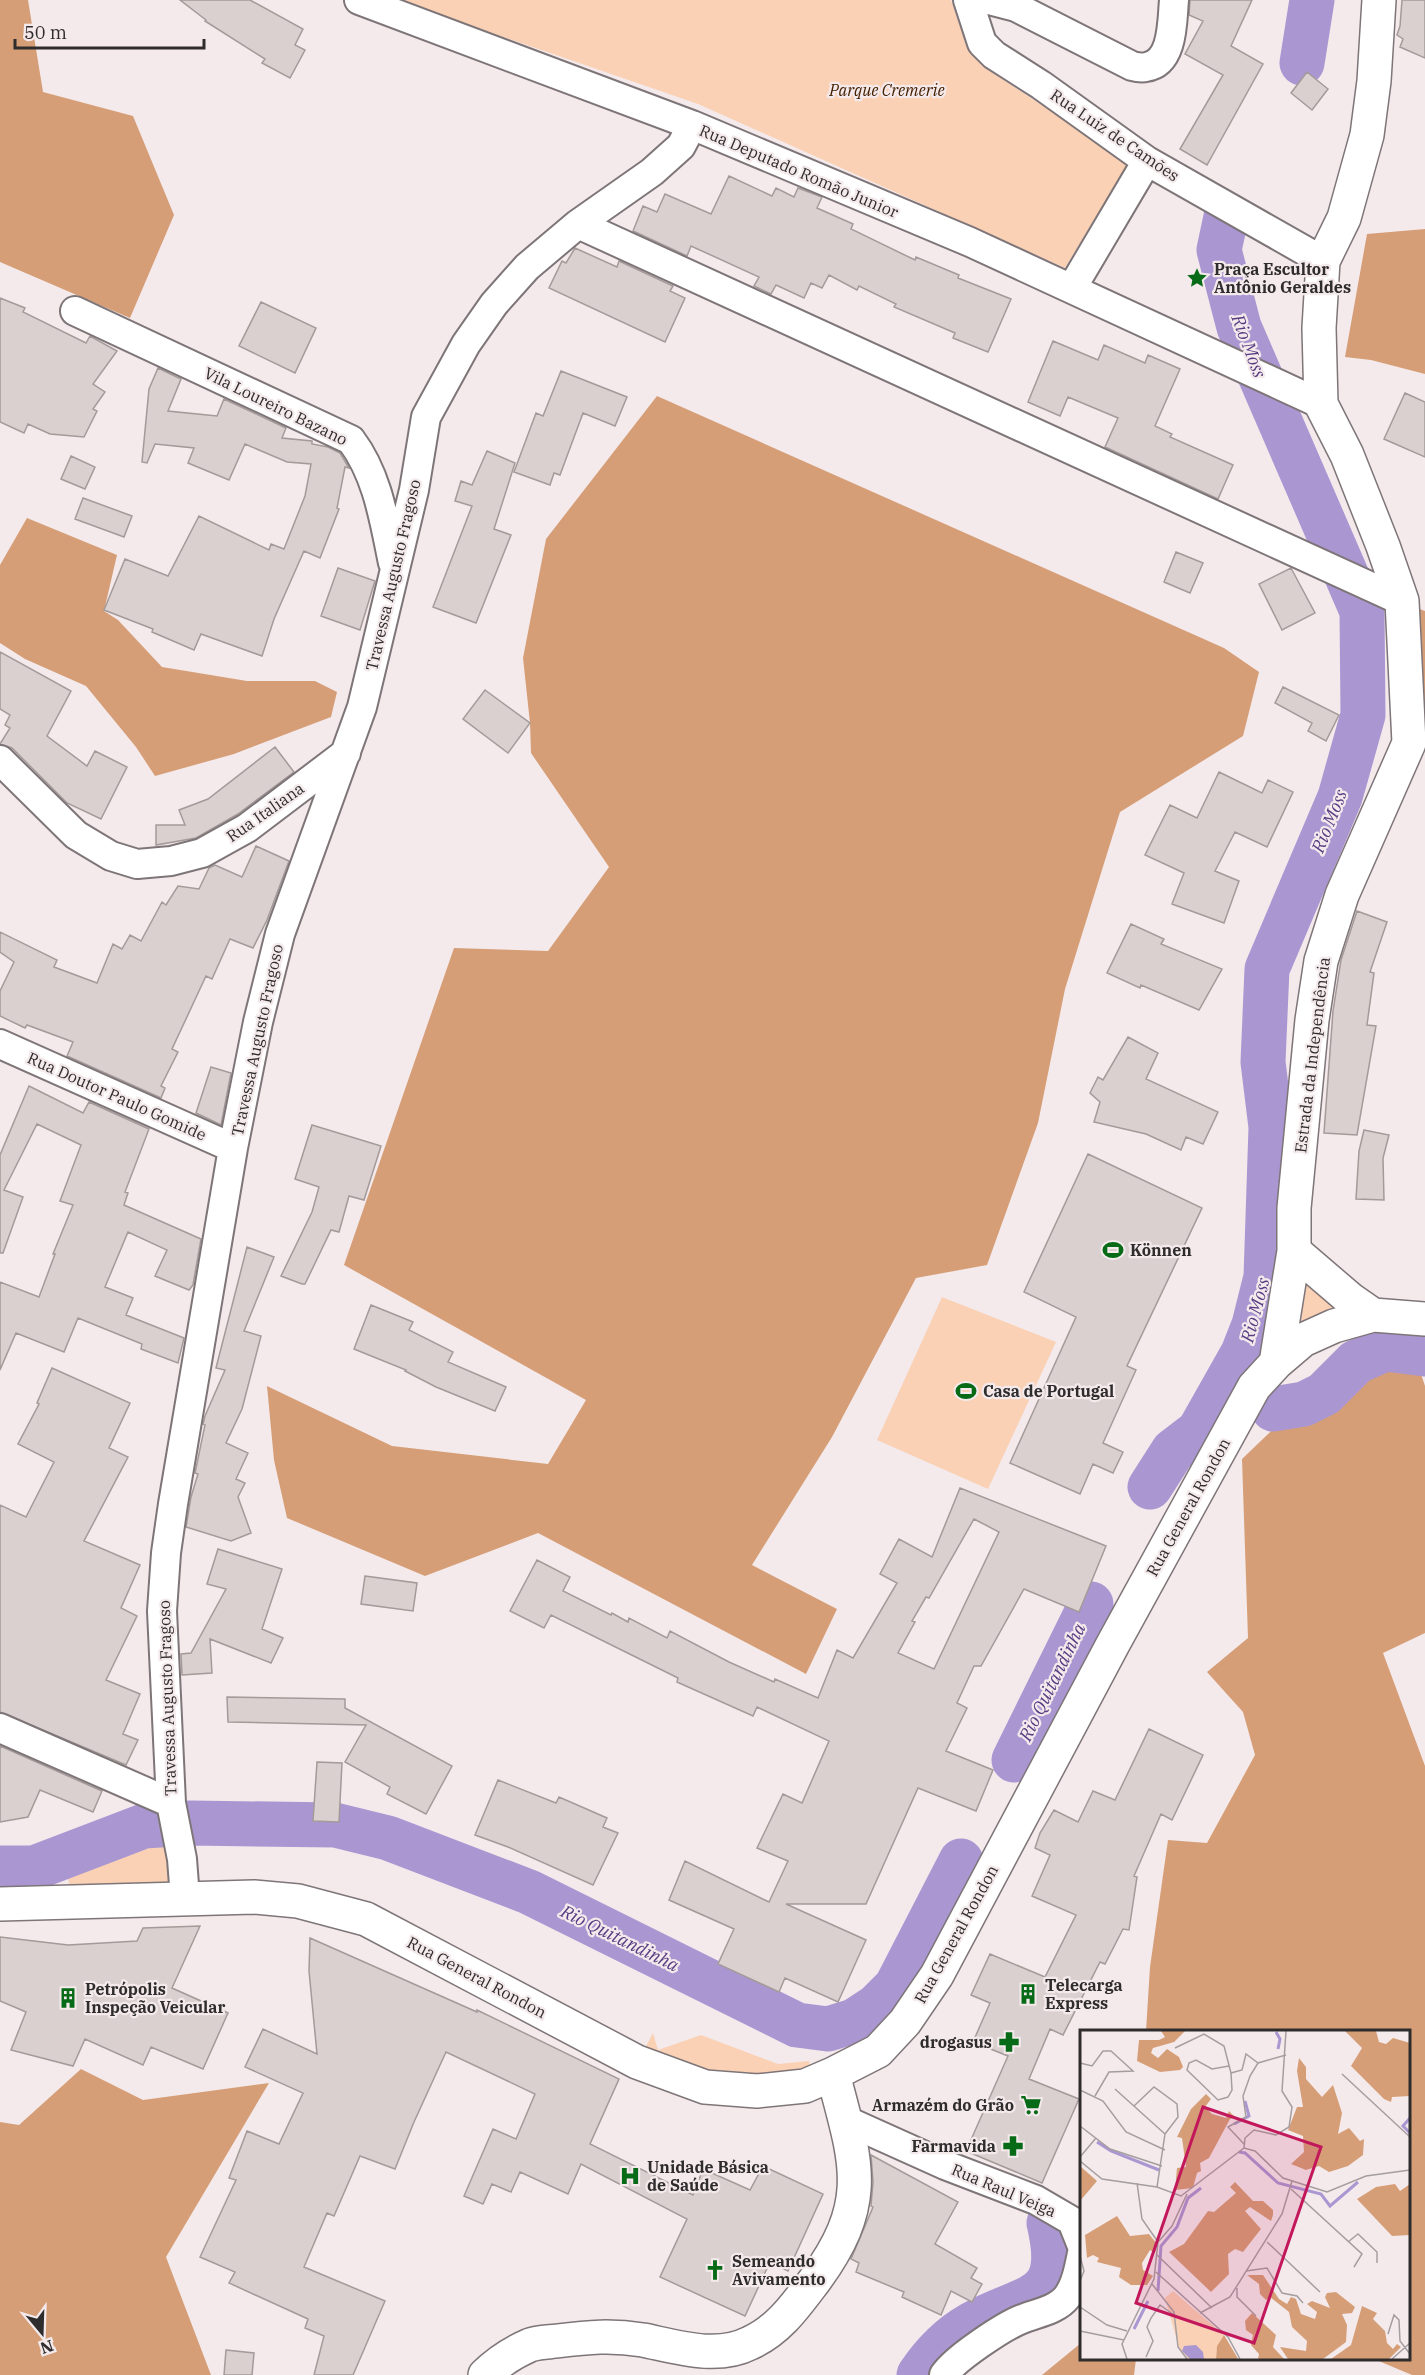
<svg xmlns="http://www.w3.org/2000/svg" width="1425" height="2375" font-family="'IBM Plex Serif',serif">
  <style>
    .green { fill: #fad1b5 }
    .forest { fill: #d69e77 }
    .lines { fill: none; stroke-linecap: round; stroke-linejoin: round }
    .river { stroke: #aa97d2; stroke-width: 45 }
    .building { fill: #dad0cf; stroke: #a39a99; stroke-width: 1.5; fill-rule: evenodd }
    .street-casing { stroke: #7e7578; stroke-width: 32 }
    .secondary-casing { stroke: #7e7578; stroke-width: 36 }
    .street { stroke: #fff; stroke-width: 28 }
    .secondary { stroke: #fff; stroke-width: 33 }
    .labels { text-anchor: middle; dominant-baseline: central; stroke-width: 4.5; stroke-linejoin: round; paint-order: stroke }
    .park-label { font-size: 16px; font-style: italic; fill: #452101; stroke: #f4eaec }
    .street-label { font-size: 16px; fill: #2f2c2d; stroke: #f4eaec }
    .poi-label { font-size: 16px; font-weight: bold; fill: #2f2c2d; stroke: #f4eaec; text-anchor: start }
    .water-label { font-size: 18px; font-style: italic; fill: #583c83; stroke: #f4eaec }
    .inset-river { fill: none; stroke: #aa97d2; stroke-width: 3 }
    .inset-road { fill: none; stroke: #a59ea0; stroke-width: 1.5 }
    .view { fill: #c2185b; fill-opacity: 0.15; stroke: #c2185b; stroke-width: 3 }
    .inset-edge { fill: none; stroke: #2f2c2d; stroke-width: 3 }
  </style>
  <rect width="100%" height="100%" fill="#f4eaec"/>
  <!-- green -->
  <path class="green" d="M396 0H951L967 47 982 66 1129 162 1065 268 698 104Z
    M1303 1282 1334 1308 1301 1325Z
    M942 1297 1056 1342 988 1489 877 1440Z
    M167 1842 175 1887 71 1891 67 1875 140 1845Z
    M653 2033 658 2050 701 2035 778 2064 809 2061 810 2068 776 2076H706L645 2048Z"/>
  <!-- forest -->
  <path class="forest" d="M0 0H28L43 92 133 116 174 215 130 318 0 262Z
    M1425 229V374L1371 360 1345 357 1367 234Z
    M657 396 1224 648 1259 672 1243 736 1120 812 1065 989 1038 1123 987 1265 916 1278 832 1437 752 1565 837 1609 806 1674 538 1533 425 1576 287 1518 274 1460 267 1386 392 1446 548 1464 586 1400 344 1265 454 948 548 951 609 867 531 753 530 723 523 658 546 539Z
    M27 518 117 555 104 611 118 620 162 667 247 681H315L337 692 331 717 234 754 155 776 136 747 86 686 25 659 0 643V565Z
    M1406 604 1425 611V716L1415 719Z
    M1417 1362 1425 1386V1633L1383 1653 1425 1766V2375H1412L1374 2359 1408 2358V2032L1146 2031 1150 1967 1168 1840 1207 1843 1255 1755 1243 1712 1207 1672 1248 1638 1242 1459 1315 1389Z
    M81 2069 143 2100 269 2083 166 2257 211 2375H0V2122L19 2125Z
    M1081 2343 1082 2358 1136 2359 1134 2375H1042Z"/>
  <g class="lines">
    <!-- river -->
    <path class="river" d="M1302 63 1312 0
      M1273 1409 1304 1404 1324 1394 1356 1362 1385 1349 1425 1354
      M1150 1487 1173 1451 1199 1431 1243 1353 1254 1325 1266 1277 1271 1127 1263 1062 1267 969 1340 797 1363 715 1362 611 1239 327 1219 250 1226 217
      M1014 1760 1091 1604
      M0 1868H34L144 1826 191 1823 335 1825 388 1838 529 1892 797 2025 828 2029 854 2021 877 2006 896 1987 961 1861
      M919 2375C933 2354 949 2337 972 2324 1026 2293 1068 2305 1049 2223"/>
  </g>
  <!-- building -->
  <path class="building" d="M180 0H250L303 29 295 45 305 50 290 78 262 63 265 59 205 21 206 20Z
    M1190 0H1252L1231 46 1263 64 1207 165 1180 149 1223 75 1185 54 1203 21 1189 15Z
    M1402 0H1425V58L1400 47 1403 39 1397 35 1400 26Z
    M1307 72 1328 89 1312 110 1291 93Z
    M729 176 772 196 776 188 794 197 798 188 822 197 817 208 853 224 851 229 915 260 916 257 959 275 958 278 1011 299 988 352 953 338 955 333 894 307 896 304 859 286 857 290 829 275 822 288 811 283 804 298 776 285 771 294 754 286 759 277 691 246 687 256 633 231 643 206 657 212 665 194 711 214Z
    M575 248 617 267 619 261 673 286 670 291 685 298 665 342 549 288 562 261 566 263Z
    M0 298 25 308 23 312 86 343 90 336 117 351 93 384 105 392 93 409 97 411 84 437 50 434 28 424 24 433 0 422Z
    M261 302 316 328 295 373 239 346Z
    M1053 341 1098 360 1104 345 1145 363 1148 355 1180 369 1155 426 1172 434 1170 437 1233 465 1218 499 1105 447 1118 418 1068 397 1060 416 1028 402Z
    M158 368 181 379 168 411 217 416 224 399 286 428 282 438 312 441V444L328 447 340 453 349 468 345 467 337 508 339 509 320 558 304 551 274 619 262 656 201 634 194 650 152 632 153 629 104 610 125 559 168 576 199 516 269 550 271 544 284 549 305 496 311 464 287 462 245 444 229 480 188 463 194 448 155 444 147 463 142 462 149 389Z
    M561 371 627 397 615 426 583 413 560 475 554 473 550 485 514 472 536 413 543 416Z
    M1405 393 1425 402V457L1384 439Z
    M487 451 515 463 494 529 511 535 476 623 433 607 472 506 455 501 461 481 472 485Z
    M71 456 95 467 85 489 61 479Z
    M83 498 132 516 124 537 75 519Z
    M1176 552 1203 563 1190 593 1164 582Z
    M338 568 375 581 360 630 321 616Z
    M1291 568 1315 613 1282 630 1259 584Z
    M0 652 71 691 47 736 87 766 95 751 127 767 101 819 67 803 12 748 0 744 10 728 5 725 10 715 0 709Z
    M1283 687 1339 715 1326 741 1308 731 1312 723 1275 703Z
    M485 690 530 723 508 753 463 719Z
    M275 747 294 772 238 814 196 838 156 845V825H185L179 810 208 799Z
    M1219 772 1262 793 1268 780 1293 792 1267 847 1235 832 1215 871 1239 881 1224 923 1172 904 1184 873 1145 855 1170 805 1197 818Z
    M256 846 289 861 267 920 253 948 230 939 212 979 206 976 172 1049 178 1052 161 1086 165 1088 161 1098 67 1056 73 1042 27 1025 25 1028 0 1016V991L14 962 0 952V932L57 960 54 967 97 983 113 944 122 949 130 935 141 941 162 902 166 905 178 886 199 889 209 868 215 865 242 877Z
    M1357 911 1387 922 1370 972 1374 973 1367 1025 1376 1026 1357 1135 1324 1133 1333 1011 1341 960Z
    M1131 924 1164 939 1161 944 1222 969 1199 1010 1141 985 1140 988 1107 973Z
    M1128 1037 1158 1053 1146 1079 1218 1112 1203 1144 1186 1137 1181 1150 1146 1134 1094 1122 1100 1102 1090 1093 1098 1077 1103 1080Z
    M211 1067 231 1073 221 1125 196 1113Z
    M29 1086 83 1113 89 1102 149 1129 125 1192 128 1193 124 1205 201 1239 193 1285 189 1290 155 1276 167 1250 128 1232 105 1287 133 1298 126 1315 184 1338 178 1363 141 1349 142 1344 78 1318 64 1352 16 1333 0 1370V1282L39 1297 55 1254H53L73 1205 60 1201 81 1145 37 1124 4 1190 23 1197 3 1253H0V1155Z
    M312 1125 381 1146 364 1200 349 1196 339 1232 331 1230 305 1284H302L281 1276 312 1212 319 1187 295 1179Z
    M1364 1130 1389 1135 1383 1158 1384 1200 1356 1199 1359 1151Z
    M1088 1154 1202 1208 1127 1366 1136 1370 1103 1443 1123 1452 1113 1473 1093 1464 1080 1494 1010 1463 1076 1317 1024 1292Z
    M247 1247 274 1257 244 1331 261 1336 242 1409 226 1443 248 1453 236 1479 245 1483 238 1497 251 1533 231 1541 186 1527 191 1497 198 1474 195 1473 205 1425 203 1424 205 1416 225 1370 216 1368Z
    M371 1305 413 1322 409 1330 453 1352 448 1362 506 1387 495 1411 436 1387 405 1371 406 1370 354 1349Z
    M52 1368 130 1403 109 1448 128 1457 84 1541 140 1565 121 1608 137 1616 106 1680 140 1694 123 1734 138 1740 126 1765 0 1712V1505L26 1517 54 1462 18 1444 39 1404 37 1403Z
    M960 1488 1106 1546 1079 1612 1024 1589 981 1666H974L957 1703 967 1708 946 1751 993 1770 976 1811 918 1788 866 1904H786L866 1940 838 2002 785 1978 779 1992 718 1964 734 1929 669 1900 685 1861 769 1902 788 1861 757 1848 783 1794 802 1803 829 1741 757 1707 753 1716 677 1682 678 1678 551 1615 544 1628 510 1611 537 1560 570 1577 563 1591 611 1615 612 1613 628 1622 629 1618 667 1638 670 1631 729 1662 774 1682 775 1679 818 1698 837 1650 853 1658 897 1583 880 1574 899 1539 932 1557ZM974 1519 999 1532 934 1669 898 1653 915 1622 912 1621 926 1597 929 1598Z
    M218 1549 282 1569 262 1629 283 1638 271 1663 210 1639 212 1673 182 1675 181 1654 191 1653 226 1589 207 1584Z
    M365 1576 417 1583 413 1611 361 1604Z
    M227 1697 345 1699V1708L452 1766 426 1814 387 1794 390 1787 345 1762 366 1725 228 1722Z
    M1149 1729 1203 1755 1172 1820 1161 1814 1134 1876 1137 1877 1129 1930 1123 1929 1105 1964 1100 1962 1063 2035 1050 2029 1029 2079 1079 2099 1042 2183 966 2151 1008 2056 973 2042 990 2003 971 1995 990 1954 1045 1977 1076 1915 1032 1896 1050 1855 1035 1848 1040 1833 1054 1810 1078 1822 1093 1791 1115 1800Z
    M0 1746 102 1791 93 1812 40 1790 28 1817 0 1822Z
    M317 1762 342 1763 339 1822 313 1821Z
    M498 1780 556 1803 559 1797 607 1818 603 1827 618 1833 593 1885 508 1847 475 1835Z
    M200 1926 172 1988 228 2013 203 2069 151 2047 143 2065 85 2039 73 2066 11 2050 26 2012 0 2001V1937L68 1945 137 1941 143 1928Z
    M310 1938 477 2012V2010L619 2079 590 2144 693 2195 703 2169 750 2190 763 2166 823 2194 788 2271 770 2262 745 2316 660 2277 687 2219 581 2164 568 2194 520 2172 511 2192 492 2184 483 2204 464 2196 493 2129 516 2139 535 2094 446 2052 414 2122 395 2169 360 2156 334 2216 327 2213 304 2267 385 2301 353 2375H314L324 2336 305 2328 308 2319 229 2283 235 2272 200 2257 236 2180 229 2178 247 2131 279 2144 303 2093 245 2067 263 2029 317 2054 309 1971Z
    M871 2155 958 2202 935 2244 977 2268 971 2278 982 2284 972 2302 951 2291 941 2315 902 2297 904 2292 856 2272 859 2263 851 2259 873 2207 871 2206 873 2182Z
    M226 2350 254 2353 252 2375H224Z"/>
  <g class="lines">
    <!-- street casing -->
    <g class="street-casing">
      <path id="street" d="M359 0 692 125 970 242 1321 404
        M968 0 982 43 994 55 1041 85 1147 161 1323 261
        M989 0 1016 7 1132 66C1136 67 1142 68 1146 67 1174 63 1172 20 1174 0
        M578 224 1402 601
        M1072 288 1147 161
        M75 311 351 440C378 476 384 520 393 563
        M0 760 76 835 111 856 137 864 171 861 202 853 247 828 346 753
        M0 1044 233 1148
        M0 1728 171 1803
        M185 1898 182 1859 171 1803 162 1611 166 1553 173 1504 233 1148 258 1022 280 934 362 707 414 490 426 417 466 344 494 304 527 267 578 224 652 172 681 146 692 125
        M845 2120 945 2165 1036 2200 1072 2221 1082 2246
        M944 2375C954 2359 1004 2326 1022 2319 1037 2313 1057 2310 1067 2297 1076 2285 1079 2268 1082 2253"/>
    </g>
    <!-- secondary casing -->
    <g class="secondary-casing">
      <path id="secondary" d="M1294 1251 1350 1299 1373 1315
        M1276 1363 1294 1251V1208L1312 1020 1321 961 1342 895 1409 743 1402 601 1383 546 1347 455 1321 404 1319 328 1323 261 1344 218 1367 135 1374 81 1379 0
        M0 1904 254 1897 298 1901 366 1919 637 2062 705 2087 757 2091 805 2086 833 2074 878 2051 905 2022 937 1975 1113 1644 1254 1387 1276 1363 1303 1340 1334 1326 1373 1315 1425 1319
        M485 2375C497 2363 514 2352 530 2345 538 2342 549 2342 557 2341 589 2337 611 2335 643 2340 677 2347 717 2360 750 2343 779 2330 796 2305 815 2280 873 2201 856 2162 833 2074"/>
    </g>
    <!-- street -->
    <use href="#street" class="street"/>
    <!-- secondary -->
    <use href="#secondary" class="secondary"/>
  </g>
  <!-- icons -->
  <defs>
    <g id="sight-bare" transform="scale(1.62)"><path d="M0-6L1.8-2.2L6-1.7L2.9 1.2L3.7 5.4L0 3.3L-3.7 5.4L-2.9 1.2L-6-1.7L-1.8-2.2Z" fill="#066a16" stroke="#f4eaec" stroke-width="2.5" paint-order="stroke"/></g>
    <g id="stadium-bare" transform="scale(1.62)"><path d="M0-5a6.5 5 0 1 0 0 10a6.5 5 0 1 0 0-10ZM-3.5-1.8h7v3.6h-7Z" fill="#066a16" stroke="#f4eaec" stroke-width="2.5" paint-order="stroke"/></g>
    <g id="building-bare" transform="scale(1.62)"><path d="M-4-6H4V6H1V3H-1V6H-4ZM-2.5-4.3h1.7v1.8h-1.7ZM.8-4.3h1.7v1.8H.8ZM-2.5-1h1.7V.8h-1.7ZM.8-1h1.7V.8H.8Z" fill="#066a16" stroke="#f4eaec" stroke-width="2.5" paint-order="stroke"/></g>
    <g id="pharmacy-bare" transform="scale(1.62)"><path d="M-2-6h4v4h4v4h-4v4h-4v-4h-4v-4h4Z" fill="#066a16" stroke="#f4eaec" stroke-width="2.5" paint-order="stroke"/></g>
    <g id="supermarket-bare" transform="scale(1.62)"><path d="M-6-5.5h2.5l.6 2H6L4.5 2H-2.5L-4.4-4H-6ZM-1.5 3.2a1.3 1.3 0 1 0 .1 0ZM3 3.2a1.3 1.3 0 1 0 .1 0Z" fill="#066a16" stroke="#f4eaec" stroke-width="2.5" paint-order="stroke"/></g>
    <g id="hospital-bare" transform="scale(1.62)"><path d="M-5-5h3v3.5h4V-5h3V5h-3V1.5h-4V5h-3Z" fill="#066a16" stroke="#f4eaec" stroke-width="2.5" paint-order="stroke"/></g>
    <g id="church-bare" transform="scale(1.62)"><path d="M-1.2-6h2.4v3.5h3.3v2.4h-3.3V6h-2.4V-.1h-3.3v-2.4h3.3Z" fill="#066a16" stroke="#f4eaec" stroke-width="2.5" paint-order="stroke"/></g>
  </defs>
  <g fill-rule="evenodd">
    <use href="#sight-bare" x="1197" y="278"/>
    <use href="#stadium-bare" x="1113" y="1250"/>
    <use href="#stadium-bare" x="966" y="1391"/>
    <use href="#building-bare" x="1028" y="1994"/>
    <use href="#building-bare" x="68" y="1998"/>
    <use href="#pharmacy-bare" x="1009" y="2042"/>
    <use href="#supermarket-bare" x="1031" y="2105"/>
    <use href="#pharmacy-bare" x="1013" y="2146"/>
    <use href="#hospital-bare" x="630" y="2176"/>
    <use href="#church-bare" x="715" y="2270"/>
  </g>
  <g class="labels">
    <!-- park labels -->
    <g class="park-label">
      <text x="887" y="90">Parque Cremerie</text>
    </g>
    <!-- street labels -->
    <g class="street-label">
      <text transform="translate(1115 135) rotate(34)">Rua Luiz de Camões</text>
      <text transform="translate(799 171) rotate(23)">Rua Deputado Romão Junior</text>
      <text transform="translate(276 406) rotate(26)">Vila Loureiro Bazano</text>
      <text transform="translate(393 575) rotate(-77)">Travessa Augusto Fragoso</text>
      <text transform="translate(265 812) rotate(-35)">Rua Italiana</text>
      <text transform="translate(257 1040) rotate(-78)">Travessa Augusto Fragoso</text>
      <text transform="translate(1312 1055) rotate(-83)">Estrada da Independência</text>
      <text transform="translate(117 1096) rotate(24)">Rua Doutor Paulo Gomide</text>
      <text transform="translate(1188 1507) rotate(-61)">Rua General Rondon</text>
      <text transform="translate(167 1698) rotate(-92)">Travessa Augusto Fragoso</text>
      <text transform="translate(956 1934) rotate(-61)">Rua General Rondon</text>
      <text transform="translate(477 1977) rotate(28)">Rua General Rondon</text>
      <text transform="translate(1004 2190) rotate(23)">Rua Raul Veiga</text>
    </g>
    <!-- poi labels -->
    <g class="poi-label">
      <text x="1214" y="269">Praça Escultor<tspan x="1214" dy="18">Antônio Geraldes</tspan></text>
      <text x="1130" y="1250">Können</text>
      <text x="983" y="1391">Casa de Portugal</text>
      <text x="1045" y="1985">Telecarga<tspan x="1045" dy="18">Express</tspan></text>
      <text x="85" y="1989">Petrópolis<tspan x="85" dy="18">Inspeção Veicular</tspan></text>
      <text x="992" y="2042" text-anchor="end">drogasus</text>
      <text x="1014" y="2105" text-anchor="end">Armazém do Grão</text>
      <text x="996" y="2146" text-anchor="end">Farmavida</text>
      <text x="647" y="2167">Unidade Básica<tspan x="647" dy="18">de Saúde</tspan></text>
      <text x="732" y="2261">Semeando<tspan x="732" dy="18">Avivamento</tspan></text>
    </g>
    <!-- water labels -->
    <g class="water-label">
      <text transform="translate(1249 346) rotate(69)">Rio Moss</text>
      <text transform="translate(1329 821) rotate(-68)">Rio Moss</text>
      <text transform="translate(1255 1310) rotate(-75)">Rio Moss</text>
      <text transform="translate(1052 1682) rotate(-64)">Rio Quitandinha</text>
      <text transform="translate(620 1938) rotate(26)">Rio Quitandinha</text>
    </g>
  </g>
  <!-- overview -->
  <g transform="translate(1080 2030)">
    <rect width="330" height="330" fill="#f4eaec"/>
    <path d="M93 261 144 305 137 316 136 329H108L99 318 85 268Z" fill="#fad1b5"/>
    <path d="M81 1H105L94 12 73 18 71 23 78 28 87 19 99 27 103 37 100 40 80 42 57 31 59 10H79L85 7ZM265 1H296L299 12 306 14 313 8 330 13V66L312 67 311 72 304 69 271 36 282 18ZM219 28 226 37V49L242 67 253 55 262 83 258 104 269 98 280 111 284 109 283 125 268 136 249 142 239 136 226 140 211 134 224 122 223 106 208 100 217 77H223L217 41ZM126 64 131 69 125 77 132 84 146 88 149 81 155 87 150 89 129 128 120 133 121 141 117 143 113 158 95 160 97 138 106 137 102 108 97 107 111 79ZM0 136 17 151 0 171ZM155 152 173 171H183L193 180V185L191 191 170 177 165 181 181 199 163 222 155 219 148 224 149 244 131 262 89 222 104 214 128 181 134 182 156 163 150 157ZM315 154 320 161 330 154V205L312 206 277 169 296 157ZM37 186 50 206 69 204 77 214 75 223 70 220 62 233 63 240 73 246 67 255H51L39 247 41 238 17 232 19 228 13 225 7 228 5 205ZM167 245H183L199 269 207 274 211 267 216 269 221 284 235 289 237 282 227 274 232 271 250 278 245 267 247 263 256 262 275 277 272 283 262 284 267 295 266 312 243 329H208L200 317 226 321 227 311 212 297 209 282 190 267 186 270 180 264 179 254ZM282 276 297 283 293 289 305 301 307 313 313 319 317 314 321 317 309 329H251L271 315ZM172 283 196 305 193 317 204 329H178L179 324 171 315 173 305 166 300 165 291ZM144 305 157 327 158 329H136L137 316Z" fill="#d69e77"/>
    <path d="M116 315 123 322 124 329H110L102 321 104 316Z" fill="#aa97d2"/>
    <path class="inset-river" d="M196 2 200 9 198 19M330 88 323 96 330 103M154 94 169 86 165 71M17 112 31 121 79 140M159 122 165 123 198 153 241 164 250 176 278 152M78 261 81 216 97 197 108 168 121 158M54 299 68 271"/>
    <path class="inset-road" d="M95 18 124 4 144 16 151 43 162 40 166 24 178 33M0 33 12 36 23 21H31L53 41 29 42 15 66M149 36 132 39 116 30 109 33 107 40 138 70 148 67 152 60 151 43M262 44 330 107M35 59 85 104M0 60 23 71 46 102 85 120M54 76 74 57 97 74 98 87 85 104M0 96 30 119 82 136M164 114 148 97 166 87 163 66 170 46 178 33 206 25M164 118 165 108 174 100 196 105 209 97 212 77 202 61 206 1M0 127 16 108M0 131 22 149 77 157 101 166 164 118 175 121 203 148 247 162 286 146 330 140M57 153 62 189 78 212M77 157 85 104M211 159 282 224 274 237M187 212 240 262M268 212 278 204 297 222V233M76 224 132 278M0 226 4 241 0 251M166 241 187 238 202 263 217 266 223 273M76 242 148 307 160 329M72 254 94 282 98 317 107 329M157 258V267L176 286M0 277 27 295 47 301M120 283 150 267 202 184 212 151M0 301 44 310M308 304 314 285 319 290 320 311 330 324M66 327 73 311 67 297 71 288 80 275 94 285M47 329 42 314 74 249 78 212 92 196 107 164M312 329 330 313"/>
    <path class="view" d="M123 77 241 117 174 313 56 273Z"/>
    <rect width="330" height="330" class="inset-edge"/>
  </g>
  <!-- north arrow -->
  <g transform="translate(42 2333) rotate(161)" stroke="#f4eaec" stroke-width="4.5" paint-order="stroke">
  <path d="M0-4.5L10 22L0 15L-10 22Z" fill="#2f2c2d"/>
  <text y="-9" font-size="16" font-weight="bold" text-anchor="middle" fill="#2f2c2d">N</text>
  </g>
  <!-- scale -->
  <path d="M15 39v9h189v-9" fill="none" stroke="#2f2c2d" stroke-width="3"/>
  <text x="24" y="39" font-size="18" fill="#2f2c2d" stroke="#f4eaec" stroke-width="4.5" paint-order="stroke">50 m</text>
</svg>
